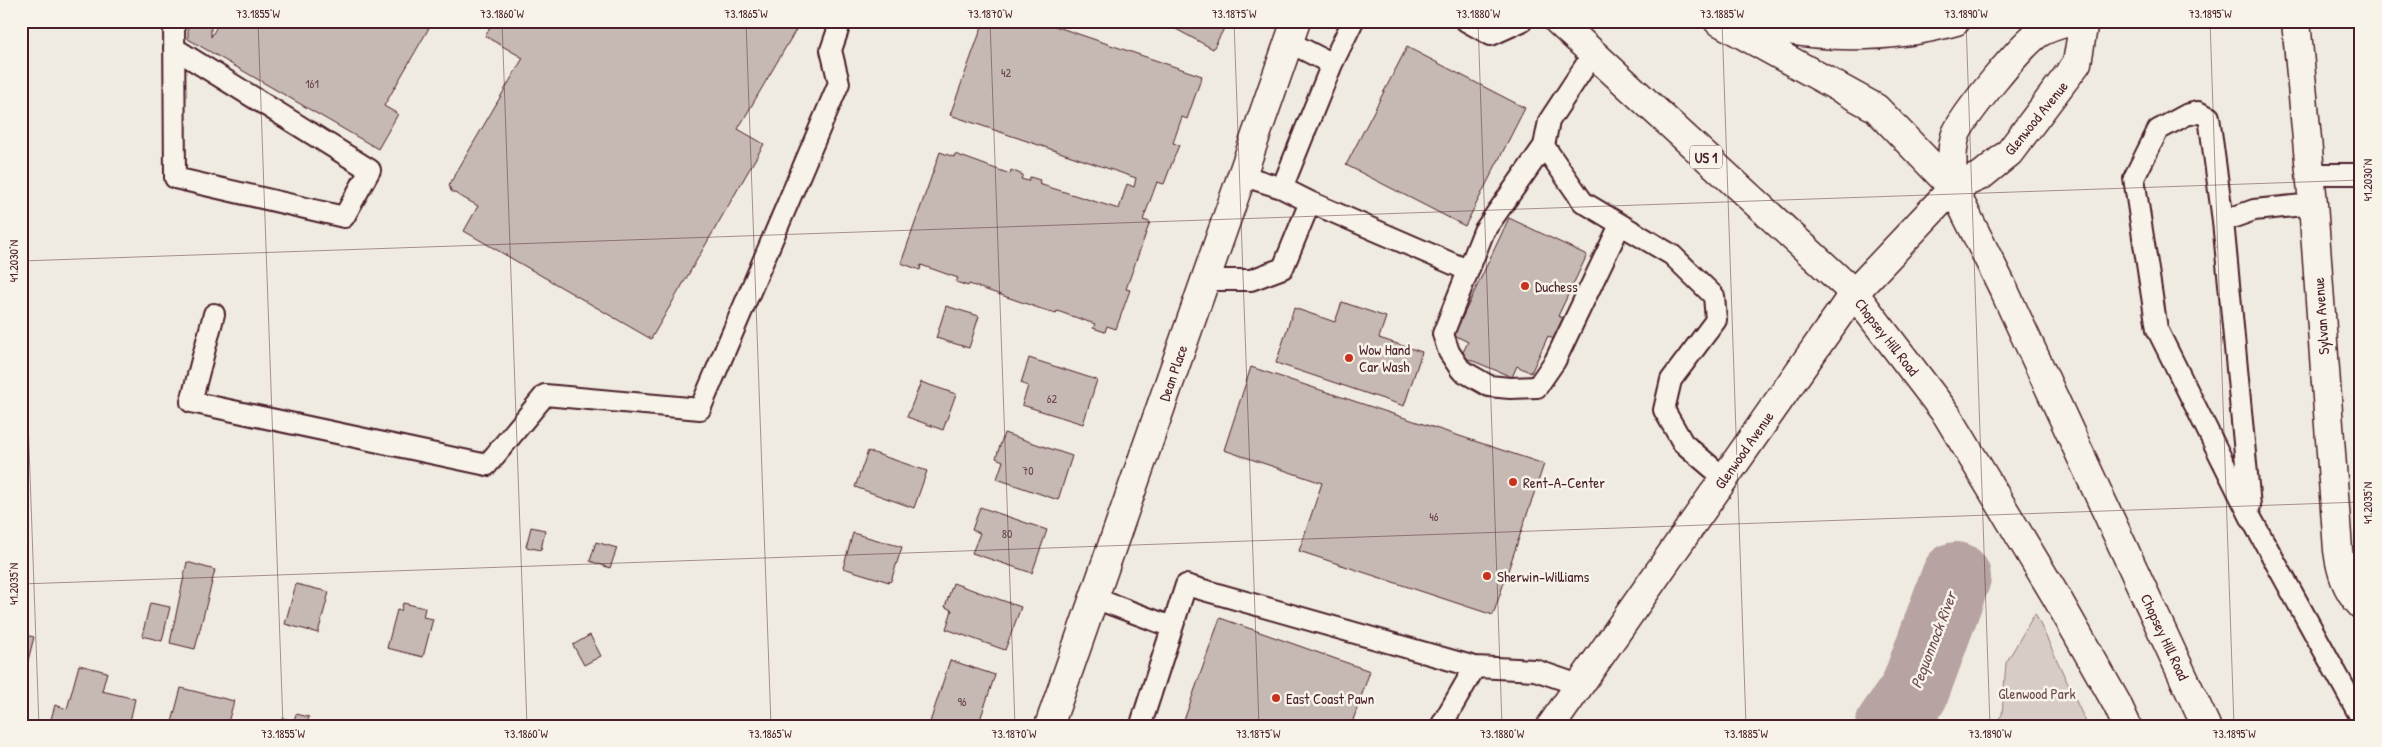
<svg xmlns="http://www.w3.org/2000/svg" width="2382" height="747" font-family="'Patrick Hand',sans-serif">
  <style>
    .green { fill: #d8cdc6; stroke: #917678 }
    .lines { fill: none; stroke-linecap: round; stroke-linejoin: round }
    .river { stroke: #b7a4a2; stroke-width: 70 }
    .building { fill: #c6b8b3; stroke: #4a1f2b }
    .lane-casing { stroke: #4a1f2b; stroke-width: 24 }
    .street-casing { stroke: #4a1f2b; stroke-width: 31 }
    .secondary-casing { stroke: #4a1f2b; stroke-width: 31 }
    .primary-casing { stroke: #4a1f2b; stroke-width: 31 }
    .lane { stroke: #f7f3e8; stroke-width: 20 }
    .street { stroke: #f7f3e8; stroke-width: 28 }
    .secondary { stroke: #f7f3e8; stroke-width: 28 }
    .primary { stroke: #f7f3e8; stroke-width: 28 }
    .ticks { fill: none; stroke: #4a1f2b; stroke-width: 1; stroke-opacity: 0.45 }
    .poi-dot { fill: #c8321e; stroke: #f7f3e8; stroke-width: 2 }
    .labels { text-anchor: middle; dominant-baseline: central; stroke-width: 5; stroke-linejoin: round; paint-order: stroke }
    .number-label { font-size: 12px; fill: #69454d }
    .shield { fill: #f7f3e8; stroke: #7e5f64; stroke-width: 1 }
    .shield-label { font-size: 14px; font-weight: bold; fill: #4a1f2b }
    .street-label { font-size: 15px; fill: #4a1f2b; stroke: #f7f3e8 }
    .poi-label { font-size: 15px; fill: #4a1f2b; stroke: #f7f3e8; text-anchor: start }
    .park-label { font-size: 15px; fill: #6e4a52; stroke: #f7f3e8 }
    .water-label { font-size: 16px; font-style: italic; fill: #704e55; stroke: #f7f3e8 }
    .neatline { fill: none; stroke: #4a1f2b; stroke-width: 2 }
    .ticks-label { font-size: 12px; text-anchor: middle; fill: #4a1f2b }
  </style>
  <rect width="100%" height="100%" fill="#f0ebe0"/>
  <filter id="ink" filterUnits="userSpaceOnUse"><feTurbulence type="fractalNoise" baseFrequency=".02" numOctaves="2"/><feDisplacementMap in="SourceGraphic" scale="10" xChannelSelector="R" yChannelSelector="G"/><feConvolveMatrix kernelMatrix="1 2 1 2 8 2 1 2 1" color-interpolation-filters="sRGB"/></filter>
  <g filter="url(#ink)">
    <!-- green -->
    <path class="green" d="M2035 613 2083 716 2088 726H1991L2002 715 2006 663Z"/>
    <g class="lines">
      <!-- river -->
      <path class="river" d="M1890 726 1914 692 1956 577"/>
    </g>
    <!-- building -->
    <path class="building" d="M188 21H211V37L220 21H433L384 106 398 114 378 149 188 39Z
      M494 21H801L738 129 764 144 651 339 464 231 478 206 451 191 449 185 523 58 485 36Z
      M984 21H1040L1202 76 1187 119 1182 117 1173 143 1179 145 1164 184 1157 182 1143 220 1150 222 1126 289 1130 290 1116 329 1107 326 1105 332 1093 328 1095 324 1057 311 1056 314 969 284 968 286 956 282 958 278 921 265 920 270 901 263 940 152 954 157 955 154 1010 174 1011 170 1023 175 1021 179 1028 181 1030 177 1040 180 1039 184 1119 209 1127 184 1134 187 1136 178 950 115Z
      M1161 21H1228L1213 49Z
      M1407 47 1525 108 1465 226 1346 165Z
      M1509 218 1587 255 1558 316 1563 318 1553 339 1548 336 1531 373 1517 366 1512 377 1461 356 1468 342 1454 335Z
      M1342 302 1386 317 1379 338 1422 352 1404 406 1276 363 1294 308 1335 322Z
      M946 306 979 316 969 348 936 338Z
      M1029 358 1097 380 1083 424 1022 405 1028 386 1021 383Z
      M1251 367 1544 464 1493 615 1299 551 1322 483 1224 450Z
      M921 382 956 394 943 430 907 417Z
      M1004 433 1072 456 1058 500 997 479 1003 461 996 458Z
      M868 451 927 471 914 508 855 487Z
      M980 507 1047 530 1032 573 972 553 980 533 972 530Z
      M531 527 545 530 541 550 526 547Z
      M853 533 902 547 891 581 889 582 843 568Z
      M596 542 617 548 610 568 590 561Z
      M187 562 215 570 195 649 170 643Z
      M953 583 1021 607 1005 650 946 629 952 610 945 607Z
      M296 584 329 592 318 633 285 624Z
      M150 603 170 607 162 641 142 636Z
      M403 603 425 608 423 617 433 619 423 657 387 648 397 610 401 611Z
      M1220 618 1370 671 1351 726H1182Z
      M21 634 34 637 21 688Z
      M590 635 601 656 584 665 573 645Z
      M950 660 995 675 978 726H941L930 722Z
      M79 665 107 672 102 691 135 699 129 726H49L55 705 67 709Z
      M181 688 234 701 227 726H171Z
      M296 714 309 717 307 723 316 726H281L283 718 294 721Z"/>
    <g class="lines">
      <!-- lane casing -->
      <g class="lane-casing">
        <path id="lane" d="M174 21 175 178 344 217 370 170 174 48
          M1466 21 1491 35 1522 21
          M1593 54 1549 121 1544 146 1583 202 1672 255 1714 296 1716 320 1671 380 1664 410 1683 443 1724 478
          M1332 64 1353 21
          M1544 146 1484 231 1443 334 1449 352 1461 370 1489 386 1510 388 1537 387 1555 361 1620 225
          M2310 174H2361
          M1282 188 1332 64 1289 42
          M1310 202 1467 270
          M2223 221 2209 117 2198 112 2186 115 2158 130 2134 178 2157 329 2251 518 2361 718
          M1205 280H1251L1283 268 1310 202 1282 188 1241 175
          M214 314 191 402 487 465 545 395 700 409 839 83 831 50 841 21
          M2250 506 2223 221 2254 210 2313 204
          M1094 598 1172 627
          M1142 721 1186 585 1475 667
          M1441 726 1475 667 1535 670 1579 685"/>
      </g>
      <!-- street casing -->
      <g class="street-casing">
        <path id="street" d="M2296 21 2313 204 2338 550C2341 572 2346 589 2361 605
          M1049 726 1296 21
          M1551 726 1854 293"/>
      </g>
      <!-- secondary casing -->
      <g class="secondary-casing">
        <path id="secondary" d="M1953 188 2003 288 2206 726
          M1854 293 1947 415 2057 598 2117 704 2127 726"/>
      </g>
      <!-- primary casing -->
      <g class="primary-casing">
        <path id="primary" d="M1558 21 1854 293 1953 188 1982 175 2009 153 2077 63 2084 21
          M1718 21 1876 108 1953 188
          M1750 21C1816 40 1889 40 1956 21
          M1953 188C1953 171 1950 151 1956 134 1964 115 2022 44 2039 33 2049 27 2061 24 2072 21"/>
      </g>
      <!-- lane -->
      <use href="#lane" class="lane"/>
      <!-- street -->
      <use href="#street" class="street"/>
      <!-- secondary -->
      <use href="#secondary" class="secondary"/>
      <!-- primary -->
      <use href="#primary" class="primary"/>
    </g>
  </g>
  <!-- ticks -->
  <path class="ticks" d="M258 21 283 726M502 21 527 726M746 21 771 726M990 21 1015 726M1234 21 1259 726M1478 21 1502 726M1722 21 1746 726M1966 21 1990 726M2210 21 2234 726M21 223 39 726M21 261 2361 180M21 584 2361 502"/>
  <!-- markers -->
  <g class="poi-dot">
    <circle cx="1525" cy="286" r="5"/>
    <circle cx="1349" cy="358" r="5"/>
    <circle cx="1513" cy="482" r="5"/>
    <circle cx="1487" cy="576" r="5"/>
    <circle cx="1276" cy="698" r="5"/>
  </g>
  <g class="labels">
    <!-- number labels -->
    <g class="number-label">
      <text x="1006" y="72">42</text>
      <text x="312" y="83">161</text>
      <text x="1052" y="398">62</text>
      <text x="1028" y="470">70</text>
      <text x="1434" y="516">46</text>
      <text x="1007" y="533">80</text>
      <text x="962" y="701">96</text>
    </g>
    <!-- shield labels -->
    <rect class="shield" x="1690" y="145.5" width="32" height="23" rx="4"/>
    <g class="shield-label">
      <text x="1706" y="157">US 1</text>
    </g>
    <!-- street labels -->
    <g class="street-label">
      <text transform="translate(2036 118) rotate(-51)">Glenwood Avenue</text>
      <text transform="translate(2321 316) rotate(-94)">Sylvan Avenue</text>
      <text transform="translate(1887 337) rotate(52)">Chopsey Hill Road</text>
      <text transform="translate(1173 373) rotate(-71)">Dean Place</text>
      <text transform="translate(1744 450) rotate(-55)">Glenwood Avenue</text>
      <text transform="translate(2165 637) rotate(65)">Chopsey Hill Road</text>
    </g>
    <!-- poi labels -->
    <g class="poi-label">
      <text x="1535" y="286">Duchess</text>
      <text x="1359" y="349">Wow Hand<tspan x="1359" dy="17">Car Wash</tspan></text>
      <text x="1523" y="482">Rent-A-Center</text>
      <text x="1497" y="576">Sherwin-Williams</text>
      <text x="1286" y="698">East Coast Pawn</text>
    </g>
    <!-- park labels -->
    <g class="park-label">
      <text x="2037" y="693">Glenwood Park</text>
    </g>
    <!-- water labels -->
    <g class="water-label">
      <text transform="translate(1933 640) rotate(-69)">Pequonnock River</text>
    </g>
  </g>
  <!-- margin -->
  <rect width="2382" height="747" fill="none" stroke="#f7f3e8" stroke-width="55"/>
  <rect x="28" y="28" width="2326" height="692" class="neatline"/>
  <g class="ticks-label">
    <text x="258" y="18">73.1855°W</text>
    <text x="502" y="18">73.1860°W</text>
    <text x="746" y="18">73.1865°W</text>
    <text x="990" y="18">73.1870°W</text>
    <text x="1234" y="18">73.1875°W</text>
    <text x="1478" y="18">73.1880°W</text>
    <text x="1722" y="18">73.1885°W</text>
    <text x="1966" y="18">73.1890°W</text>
    <text x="2210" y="18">73.1895°W</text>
    <text transform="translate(2368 180) rotate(-90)" y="4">41.2030°N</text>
    <text transform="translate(14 261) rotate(-90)" y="4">41.2030°N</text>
    <text transform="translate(2368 503) rotate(-90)" y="4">41.2035°N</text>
    <text transform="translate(14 584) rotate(-90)" y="4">41.2035°N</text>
    <text x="283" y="738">73.1855°W</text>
    <text x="526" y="738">73.1860°W</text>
    <text x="770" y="738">73.1865°W</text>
    <text x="1014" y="738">73.1870°W</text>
    <text x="1258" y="738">73.1875°W</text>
    <text x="1502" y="738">73.1880°W</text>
    <text x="1746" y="738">73.1885°W</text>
    <text x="1990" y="738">73.1890°W</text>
    <text x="2234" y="738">73.1895°W</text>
  </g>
</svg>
